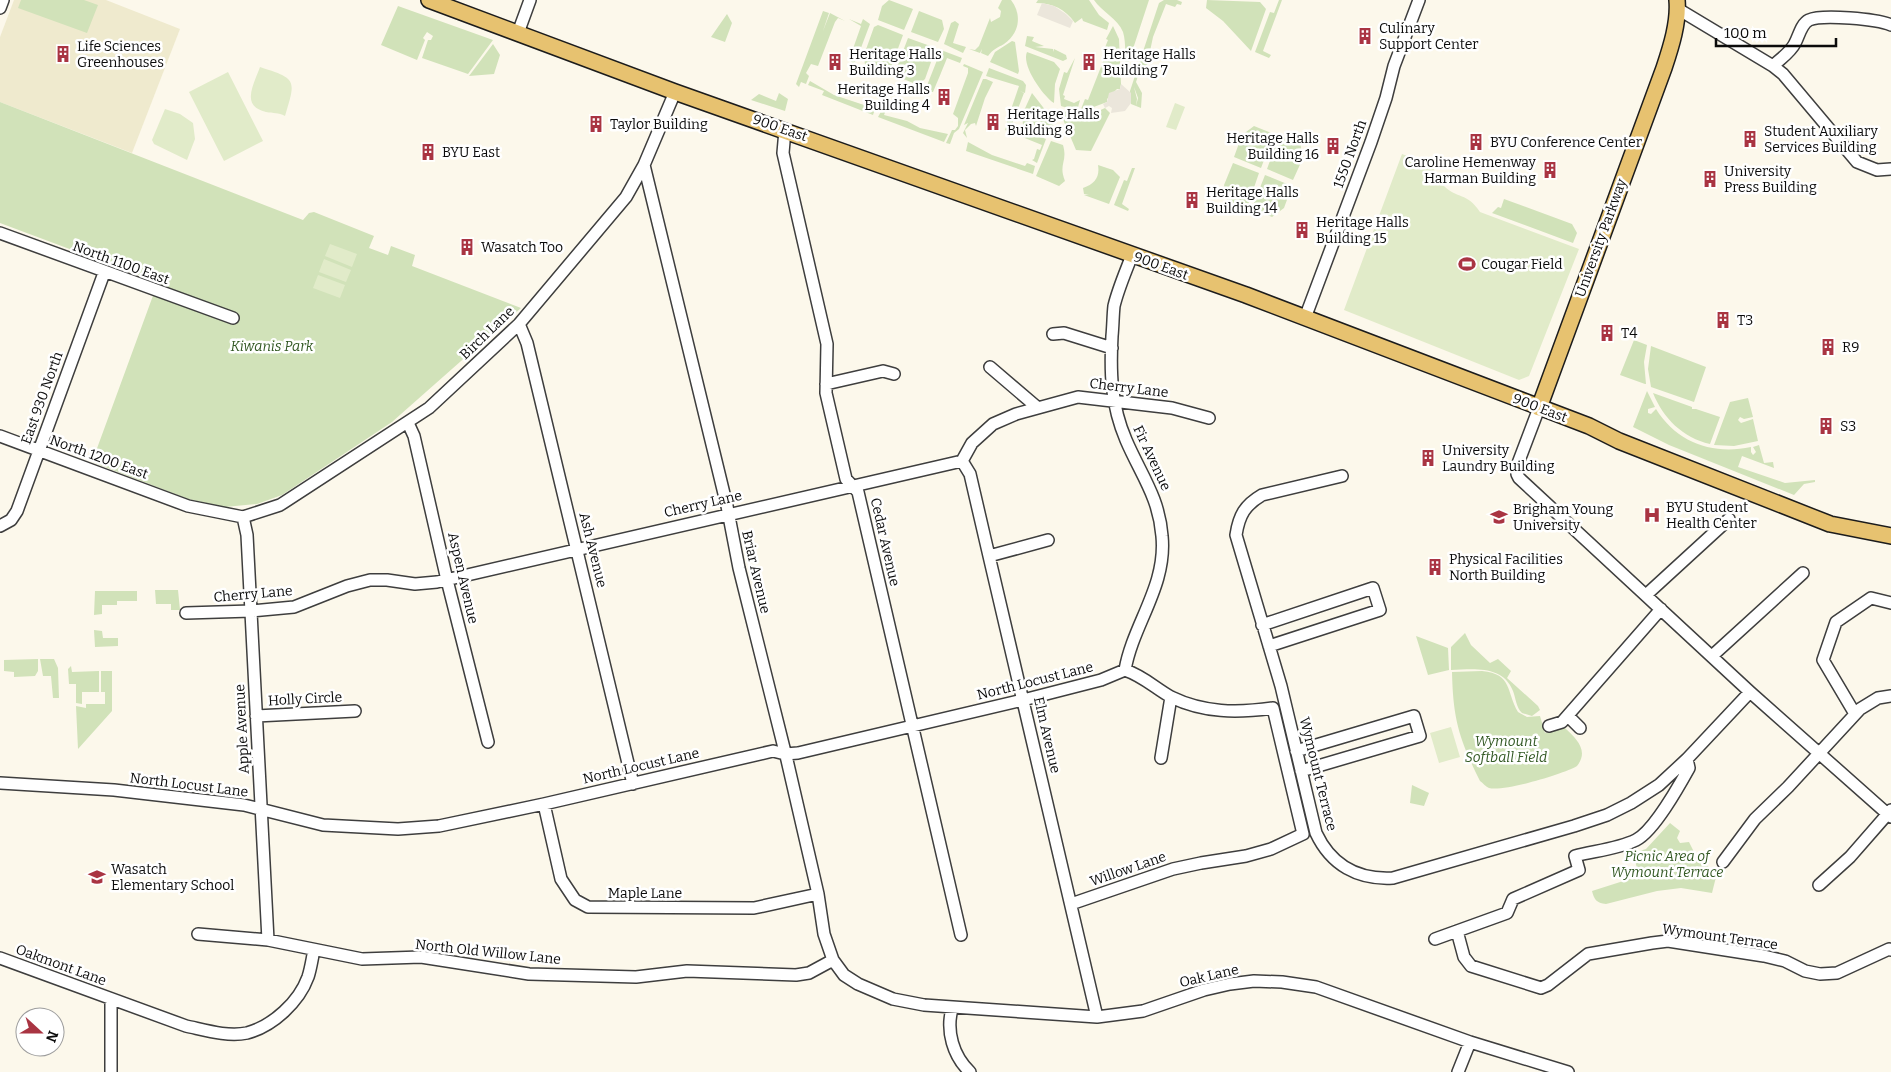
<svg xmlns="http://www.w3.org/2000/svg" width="1891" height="1072" font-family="Bitter,serif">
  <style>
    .farmland { fill: #efeace }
    .green { fill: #d1e2b9 }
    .pitch { fill: #e1ebc9 }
    .plaza { fill: #ebe6db }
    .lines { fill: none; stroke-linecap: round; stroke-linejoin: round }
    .minor-casing { stroke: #3e3e3e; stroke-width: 14 }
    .major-casing { stroke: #1c1c1c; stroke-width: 18 }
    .minor { stroke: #fff; stroke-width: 11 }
    .major { stroke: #e7c270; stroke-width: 15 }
    .labels { text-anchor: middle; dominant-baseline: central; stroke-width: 5; stroke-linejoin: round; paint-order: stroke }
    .poi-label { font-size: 14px; fill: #0b0b0b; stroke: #fff; text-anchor: start }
    .street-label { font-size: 14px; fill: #0b0b0b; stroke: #fff }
    .park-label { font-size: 14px; font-style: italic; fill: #335924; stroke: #fff }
  </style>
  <rect width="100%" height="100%" fill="#fcf8eb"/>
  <!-- farmland -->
  <path class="farmland" d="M14 0H106L180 29 132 153 0 102V37Z"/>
  <!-- green -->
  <path class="green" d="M21 0H84L98 5 87 33 18 8Z
    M889 0 913 9 904 30 878 20 882 6Z
    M1002 0H1011C1022 14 1020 33 1004 44 997 48 993 49 988 56L981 53 982 49 980 53 969 49 975 50 979 46 990 18 991 22 1000 17 1001 11 998 8Z
    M1038 0H1089L1099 15 1109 23 1107 30 1083 21 1082 18 1075 23C1065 9 1053 3 1036 3Z
    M1094 0H1149L1128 64 1125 63C1125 54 1126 42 1123 32 1118 19 1101 11 1094 0Z
    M1164 0H1177L1182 2 1181 5 1177 4 1175 7 1166 4 1153 37 1146 70 1153 73 1154 79 1139 73 1136 82 1142 93 1141 108 1136 106 1138 98 1134 87 1137 99 1136 106 1131 104 1130 91 1159 3Z
    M1207 0 1260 2 1266 9 1251 51 1223 21 1206 8Z
    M1279 0H1282L1263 51 1271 55 1269 58 1255 52 1270 12 1274 13Z
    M398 6 493 40 468 74 422 58 428 40H431L433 36 427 32 423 38 425 40 417 60 381 45Z
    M823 11 829 13 823 31 830 13 845 21 838 18 835 22 818 66 811 64 806 73 809 76 806 84 801 82 799 87 796 84Z
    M919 11 942 20 944 29 938 42 911 32Z
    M727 14 732 23 725 42 711 37Z
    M849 19 861 24 863 19 870 24 856 61 853 63 849 60 861 26Z
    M955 21 959 24 953 43 966 47 963 53 944 44 951 23Z
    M878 25 903 35 889 73 865 65 864 55 874 27Z
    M1113 26 1119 39 1121 84 1120 89H1117L1107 99V102L1083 111 1081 109 1085 99 1088 100 1106 54 1104 50 1108 40 1106 39Z
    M1027 36 1034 37 1032 41 1044 46 1035 47 1053 49V52L1054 49 1066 55 1067 59 1063 61 1025 46Z
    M908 38 936 48 925 79 918 85 894 75Z
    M1012 41 1015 42 1019 71 1018 74 990 62 995 52Z
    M493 44 500 55 494 74 469 76Z
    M941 50 962 58 960 63 947 58C942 71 938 80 933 92H928L926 88Z
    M1027 52 1054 62 1060 69 1055 84 1054 103C1043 96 1021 65 1027 52Z
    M1075 58 1063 95 1065 96 1064 99 1074 103 1080 100 1077 111 1061 106 1059 89 1064 72 1067 73Z
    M964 64 983 72 959 129 954 133 950 144 946 143 952 130H955L958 126V118L953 114 968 73V68L963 66Z
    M989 68 1023 81 1026 85 1025 93 1020 91 1024 93 1012 124 1007 123V121L1019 86 986 76Z
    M983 79H986L970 122 986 79 993 82 985 98 976 126 975 123 971 124 965 130 967 138 963 133 968 123 964 125Z
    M810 81 834 95 867 106 868 103 876 106 873 115 822 95 824 91 808 85Z
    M779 93 788 99 785 111 751 100 759 94 776 101Z
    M1032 93 1046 111 1059 138 1023 125 1022 115Z
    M0 102 303 220 309 213 314 212 374 236 369 248 388 255 391 246 415 255 412 266 521 308 392 422 282 495 257 504 225 507 188 499 92 462 158 282 0 223Z
    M883 108 886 110 884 115 907 121 920 128 948 134 944 142 878 117Z
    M1105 108 1110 113 1091 151 1076 150 1059 110C1077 115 1087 117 1105 108Z
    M1254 126 1274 134 1261 168 1234 157 1242 135Z
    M1006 127 1021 133 1022 130 1046 139 1037 163 1032 160 1034 159 1037 149 1040 150 1042 145 1005 130Z
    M1279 136 1300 142 1303 158 1293 180 1267 169Z
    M1051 141 1063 145C1068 162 1058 164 1065 181L1059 186 1036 176Z
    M968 142 992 155 1025 166 1027 163 1035 166 1033 174 966 151Z
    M1233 163 1259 173 1247 208 1227 200 1224 185Z
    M1098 165 1113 170 1120 177 1109 204 1084 195 1089 194H1084L1083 188C1095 184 1100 177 1098 165Z
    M1132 168H1135L1122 204 1129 209 1128 211 1114 205 1124 180 1127 181Z
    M1265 175 1292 186 1284 208 1272 217 1252 208Z
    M1504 199 1572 224 1577 233 1573 243 1492 213 1498 207 1501 208Z
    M1634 340 1647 345 1644 362 1646 384H1645L1620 375Z
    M1651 346 1706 367 1694 402 1651 387 1648 369Z
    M1647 391 1655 407 1648 409V413L1651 414 1656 409C1677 443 1713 455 1751 447V452L1753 455 1756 452 1753 447 1759 445 1764 463 1773 462 1774 468 1742 456 1738 467 1785 483 1815 480V482L1804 484 1794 495 1669 445 1633 427Z
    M1653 393 1692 407V409H1696L1720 417 1710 444C1683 438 1663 418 1653 393Z
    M1748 398 1753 417 1744 419 1740 417 1738 420 1741 423 1753 419 1758 441 1734 446 1714 445 1730 402Z
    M155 590H178L180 610H171V604H156Z
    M95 591H137V601H117V605H102V614L94 615Z
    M94 630 102 631 103 638H118V646L95 647Z
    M1465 633 1471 645 1490 663 1498 659 1511 671 1507 678 1538 706 1540 710 1532 716 1522 713C1516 707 1516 699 1513 691 1503 665 1474 669 1451 670V647Z
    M1416 636 1448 648 1449 670 1428 675Z
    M38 659V671L35 676 14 677V672L4 671V660Z
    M40 659H54L58 668 59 698H53L51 676H43Z
    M71 666 72 672 99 671V692H82V704L76 703V684H69L68 669Z
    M101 671H112V711L78 749 76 706 86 708V704H105V692H101Z
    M1482 671C1513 674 1506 692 1518 712L1527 717 1540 716 1545 733 1565 728C1577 739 1589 751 1577 766 1564 774 1503 792 1489 788 1486 787 1483 783 1480 781 1459 739 1453 719 1452 672Z
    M1412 785 1429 793 1424 806 1410 803Z
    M1670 823 1680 831 1677 838 1680 843 1689 842 1697 858 1717 873 1712 893 1681 888 1657 891 1606 904C1596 903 1594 899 1592 891L1639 876 1633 853 1646 849Z"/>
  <!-- pitch -->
  <path class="pitch" d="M260 67C297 79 296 79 285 116 278 112 274 114 266 112 240 106 254 84 260 67Z
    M228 72 263 141 224 161 189 92Z
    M1175 103 1185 107 1176 130 1166 127Z
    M165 109 180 114 193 123 195 139 187 160 154 144 152 140Z
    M1402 154 1432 165C1436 172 1437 180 1444 186 1457 199 1467 192 1480 212L1579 249 1529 376 1519 380 1344 310Z
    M330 244 357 254 352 267 325 256Z
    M324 259 351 270 346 282 319 272Z
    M318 275 345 285 340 298 313 288Z
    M1451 727 1460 757 1439 763 1430 733Z"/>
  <!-- plaza -->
  <path class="plaza" d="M1042 3 1054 6 1066 14 1073 21 1070 28 1037 15Z
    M1121 84 1131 93V103L1125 111 1111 113 1112 108 1109 106 1105 108 1103 104 1107 102 1109 93 1120 89Z"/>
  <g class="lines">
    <!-- minor casing -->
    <g class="minor-casing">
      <path id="minor" d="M0 8 3 0
        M1678 9 1773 66 1783 74 1857 162 1877 170 1891 169
        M518 33 530 0
        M1773 66C1780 59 1791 52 1795 43 1799 36 1801 24 1809 20 1822 14 1878 19 1891 25
        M785 130 783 153 827 344 826 393 846 479 858 492 961 935
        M644 165 727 506 739 568 787 760 818 894 824 934 833 960 844 975 858 984 893 999 924 1005 1097 1017 1143 1011 1204 990 1230 984 1254 981 1282 982 1316 987 1470 1042 1568 1072
        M0 233 233 318
        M1305 318 1371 142 1386 98 1394 66 1419 0
        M519 324 527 343 633 784
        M1053 334 1064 333 1112 348
        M990 367 1038 408
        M826 384 883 371 894 374
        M1539 408 1517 466V474L1519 478 1750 692 1891 817
        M408 423 414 436 447 580 488 742
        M0 436 188 506 243 517
        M962 461 970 474 989 556 1097 1017
        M1342 476 1262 495C1245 505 1239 515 1236 535L1281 686 1316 833C1331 865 1358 880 1393 878L1574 826 1607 815 1631 803 1659 785 1687 759 1750 692
        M243 517 280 505 429 408 519 324 626 197 644 165 675 92
        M243 517 247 535 268 940
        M0 526 11 520 17 511 104 273
        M989 556 1048 540
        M1646 595 1729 519
        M186 613 251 611 294 607 347 586 370 580H387L415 584 437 582 962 461 972 443 993 424 1016 414 1078 397 1172 408 1209 418
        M1262 625 1373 588 1380 610 1269 646
        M1712 656 1803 573
        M1125 670C1133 624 1167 586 1162 536 1159 497 1141 475 1126 440 1111 405 1110 373 1112 336 1113 326 1113 315 1114 306 1118 289 1126 271 1132 255
        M1855 714 1823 660 1836 622 1871 598 1891 603
        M256 716 355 711
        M1568 716 1580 728
        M1549 726 1562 722 1661 609
        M1296 751 1414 716 1420 736 1301 771
        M1161 758 1171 697
        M0 783 114 790 244 805 323 825 398 829 439 826 544 804 773 751 785 754 798 753 1023 700 1101 680 1125 670C1143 676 1155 688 1171 697 1204 713 1237 713 1273 708L1303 834 1271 849 1246 856 1201 863 1173 869 1071 904
        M544 804 561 879 575 900 588 907 754 908 818 894
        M1723 862 1755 819 1788 787 1860 709 1878 698 1891 696
        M1819 885 1850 857 1891 810
        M1457 931 1464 957 1471 966 1541 988 1548 985 1588 954 1652 943 1668 941 1764 956 1785 961 1805 971 1820 974 1837 973 1889 949 1891 950
        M198 934 268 940 362 959 421 957 529 974 636 977 687 971 796 975 809 973 833 960
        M1435 939 1507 913 1513 899 1579 870 1575 856C1594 851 1618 849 1636 840 1654 831 1679 786 1689 768L1687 759
        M0 958 186 1026C205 1030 227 1037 247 1033 273 1026 299 1002 308 977 311 968 312 959 314 950
        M111 999V1072
        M952 1009C946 1031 953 1056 970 1072
        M1458 1072 1470 1042"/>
    </g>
    <!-- major casing -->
    <g class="major-casing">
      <path id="major" d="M429 0 675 92 1246 295 1589 426 1619 441 1830 524 1891 536
        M1539 408 1664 68C1671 47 1679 22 1677 0"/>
    </g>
    <!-- minor -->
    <use href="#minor" class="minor"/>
    <!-- major -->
    <use href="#major" class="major"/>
  </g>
  <!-- icons -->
  <defs>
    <g id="building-bare" transform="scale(1.35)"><path d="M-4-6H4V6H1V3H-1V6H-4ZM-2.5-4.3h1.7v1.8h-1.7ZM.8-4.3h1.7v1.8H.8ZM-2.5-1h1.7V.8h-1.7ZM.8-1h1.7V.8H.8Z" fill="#a93442" stroke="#fff" stroke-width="2.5" paint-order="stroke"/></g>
    <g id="stadium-bare" transform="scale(1.35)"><path d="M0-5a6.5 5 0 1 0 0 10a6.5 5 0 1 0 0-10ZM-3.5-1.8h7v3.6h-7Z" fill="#a93442" stroke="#fff" stroke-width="2.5" paint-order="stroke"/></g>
    <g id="hospital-bare" transform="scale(1.35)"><path d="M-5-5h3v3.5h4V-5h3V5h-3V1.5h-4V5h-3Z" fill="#a93442" stroke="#fff" stroke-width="2.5" paint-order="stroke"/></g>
    <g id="university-bare" transform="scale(1.35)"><path d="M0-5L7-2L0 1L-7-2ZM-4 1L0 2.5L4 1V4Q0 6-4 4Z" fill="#a93442" stroke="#fff" stroke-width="2.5" paint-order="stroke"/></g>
    <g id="school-bare" transform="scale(1.35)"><path d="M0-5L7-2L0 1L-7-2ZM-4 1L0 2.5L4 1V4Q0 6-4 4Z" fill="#a93442" stroke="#fff" stroke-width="2.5" paint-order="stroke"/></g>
  </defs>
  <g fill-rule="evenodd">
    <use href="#building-bare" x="1365" y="36"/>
    <use href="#building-bare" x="63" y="54"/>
    <use href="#building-bare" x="835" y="62"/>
    <use href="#building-bare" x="1089" y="62"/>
    <use href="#building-bare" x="944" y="97"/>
    <use href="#building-bare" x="993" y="122"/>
    <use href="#building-bare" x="596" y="124"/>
    <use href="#building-bare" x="1750" y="139"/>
    <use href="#building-bare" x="1476" y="142"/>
    <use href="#building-bare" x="1333" y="146"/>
    <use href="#building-bare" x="428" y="152"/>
    <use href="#building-bare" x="1550" y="170"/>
    <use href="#building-bare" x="1710" y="179"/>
    <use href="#building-bare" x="1192" y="200"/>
    <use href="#building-bare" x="1302" y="230"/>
    <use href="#building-bare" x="467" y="247"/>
    <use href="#stadium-bare" x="1467" y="264"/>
    <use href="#building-bare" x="1723" y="320"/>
    <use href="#building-bare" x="1607" y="333"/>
    <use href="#building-bare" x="1828" y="347"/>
    <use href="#building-bare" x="1826" y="426"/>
    <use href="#building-bare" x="1428" y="458"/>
    <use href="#hospital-bare" x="1652" y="515"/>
    <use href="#university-bare" x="1499" y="517"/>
    <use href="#building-bare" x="1435" y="567"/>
    <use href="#school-bare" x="97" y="877"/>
  </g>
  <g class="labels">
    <!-- poi labels -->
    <g class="poi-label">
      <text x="1379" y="28">Culinary<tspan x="1379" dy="16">Support Center</tspan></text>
      <text x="77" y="46">Life Sciences<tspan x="77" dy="16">Greenhouses</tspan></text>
      <text x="849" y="54">Heritage Halls<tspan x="849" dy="16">Building 3</tspan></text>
      <text x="1103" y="54">Heritage Halls<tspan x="1103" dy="16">Building 7</tspan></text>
      <text x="930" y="89" text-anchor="end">Heritage Halls<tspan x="930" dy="16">Building 4</tspan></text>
      <text x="1007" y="114">Heritage Halls<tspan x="1007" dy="16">Building 8</tspan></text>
      <text x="610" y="124">Taylor Building</text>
      <text x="1764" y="131">Student Auxiliary<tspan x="1764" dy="16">Services Building</tspan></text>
      <text x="1319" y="138" text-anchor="end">Heritage Halls<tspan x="1319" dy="16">Building 16</tspan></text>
      <text x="1490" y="142">BYU Conference Center</text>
      <text x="442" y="152">BYU East</text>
      <text x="1536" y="162" text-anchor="end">Caroline Hemenway<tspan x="1536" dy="16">Harman Building</tspan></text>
      <text x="1724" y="171">University<tspan x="1724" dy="16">Press Building</tspan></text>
      <text x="1206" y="192">Heritage Halls<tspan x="1206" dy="16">Building 14</tspan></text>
      <text x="1316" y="222">Heritage Halls<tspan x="1316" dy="16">Building 15</tspan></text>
      <text x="481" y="247">Wasatch Too</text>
      <text x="1481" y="264">Cougar Field</text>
      <text x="1737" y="320">T3</text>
      <text x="1621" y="333">T4</text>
      <text x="1842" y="347">R9</text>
      <text x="1840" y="426">S3</text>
      <text x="1442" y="450">University<tspan x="1442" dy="16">Laundry Building</tspan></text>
      <text x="1666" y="507">BYU Student<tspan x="1666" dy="16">Health Center</tspan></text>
      <text x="1513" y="509">Brigham Young<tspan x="1513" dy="16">University</tspan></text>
      <text x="1449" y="559">Physical Facilities<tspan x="1449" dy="16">North Building</tspan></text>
      <text x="111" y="869">Wasatch<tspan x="111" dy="16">Elementary School</tspan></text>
    </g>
    <!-- street labels -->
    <g class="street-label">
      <text transform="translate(780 128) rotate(19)">900 East</text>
      <text transform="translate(1350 154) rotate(-70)">1550 North</text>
      <text transform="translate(1601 238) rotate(-70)">University Parkway</text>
      <text transform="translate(121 263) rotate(20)">North 1100 East</text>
      <text transform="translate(1161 266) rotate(20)">900 East</text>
      <text transform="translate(487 333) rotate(-44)">Birch Lane</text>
      <text transform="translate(1129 388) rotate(7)">Cherry Lane</text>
      <text transform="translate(42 398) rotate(-70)">East 930 North</text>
      <text transform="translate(1540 408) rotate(21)">900 East</text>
      <text transform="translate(99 457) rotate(20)">North 1200 East</text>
      <text transform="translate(1152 458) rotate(65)">Fir Avenue</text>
      <text transform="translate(703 504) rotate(-13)">Cherry Lane</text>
      <text transform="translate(885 542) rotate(77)">Cedar Avenue</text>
      <text transform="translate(593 550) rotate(76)">Ash Avenue</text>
      <text transform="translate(756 572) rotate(77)">Briar Avenue</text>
      <text transform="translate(463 578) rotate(77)">Aspen Avenue</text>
      <text transform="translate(253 594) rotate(-5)">Cherry Lane</text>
      <text transform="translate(1035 681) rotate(-14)">North Locust Lane</text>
      <text transform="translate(305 699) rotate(-3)">Holly Circle</text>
      <text transform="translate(242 729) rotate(-93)">Apple Avenue</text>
      <text transform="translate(1047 735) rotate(77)">Elm Avenue</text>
      <text transform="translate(641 766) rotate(-13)">North Locust Lane</text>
      <text transform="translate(1318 774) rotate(76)">Wymount Terrace</text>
      <text transform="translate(189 785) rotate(7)">North Locust Lane</text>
      <text transform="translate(1128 869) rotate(-19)">Willow Lane</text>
      <text x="645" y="893">Maple Lane</text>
      <text transform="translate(1720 937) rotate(8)">Wymount Terrace</text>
      <text transform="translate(488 952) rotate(6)">North Old Willow Lane</text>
      <text transform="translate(61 965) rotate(20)">Oakmont Lane</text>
      <text transform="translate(1209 976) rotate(-13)">Oak Lane</text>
    </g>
    <!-- park labels -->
    <g class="park-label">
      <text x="272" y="346">Kiwanis Park</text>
      <text x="1506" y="741">Wymount<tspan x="1506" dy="16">Softball Field</tspan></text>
      <text x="1667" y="856">Picnic Area of<tspan x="1667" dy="16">Wymount Terrace</tspan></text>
    </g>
  </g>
  <!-- north arrow -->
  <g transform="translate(40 1032) rotate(111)"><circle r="24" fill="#ffffff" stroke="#9d9d9d"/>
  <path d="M0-4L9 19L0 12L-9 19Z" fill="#a93442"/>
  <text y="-8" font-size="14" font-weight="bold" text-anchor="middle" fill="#0b0b0b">N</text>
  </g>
  <!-- scale -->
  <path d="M1716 38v8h120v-8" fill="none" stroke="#0b0b0b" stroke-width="2.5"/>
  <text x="1724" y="38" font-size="15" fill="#0b0b0b" stroke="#ffffff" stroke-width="4" paint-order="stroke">100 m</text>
</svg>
